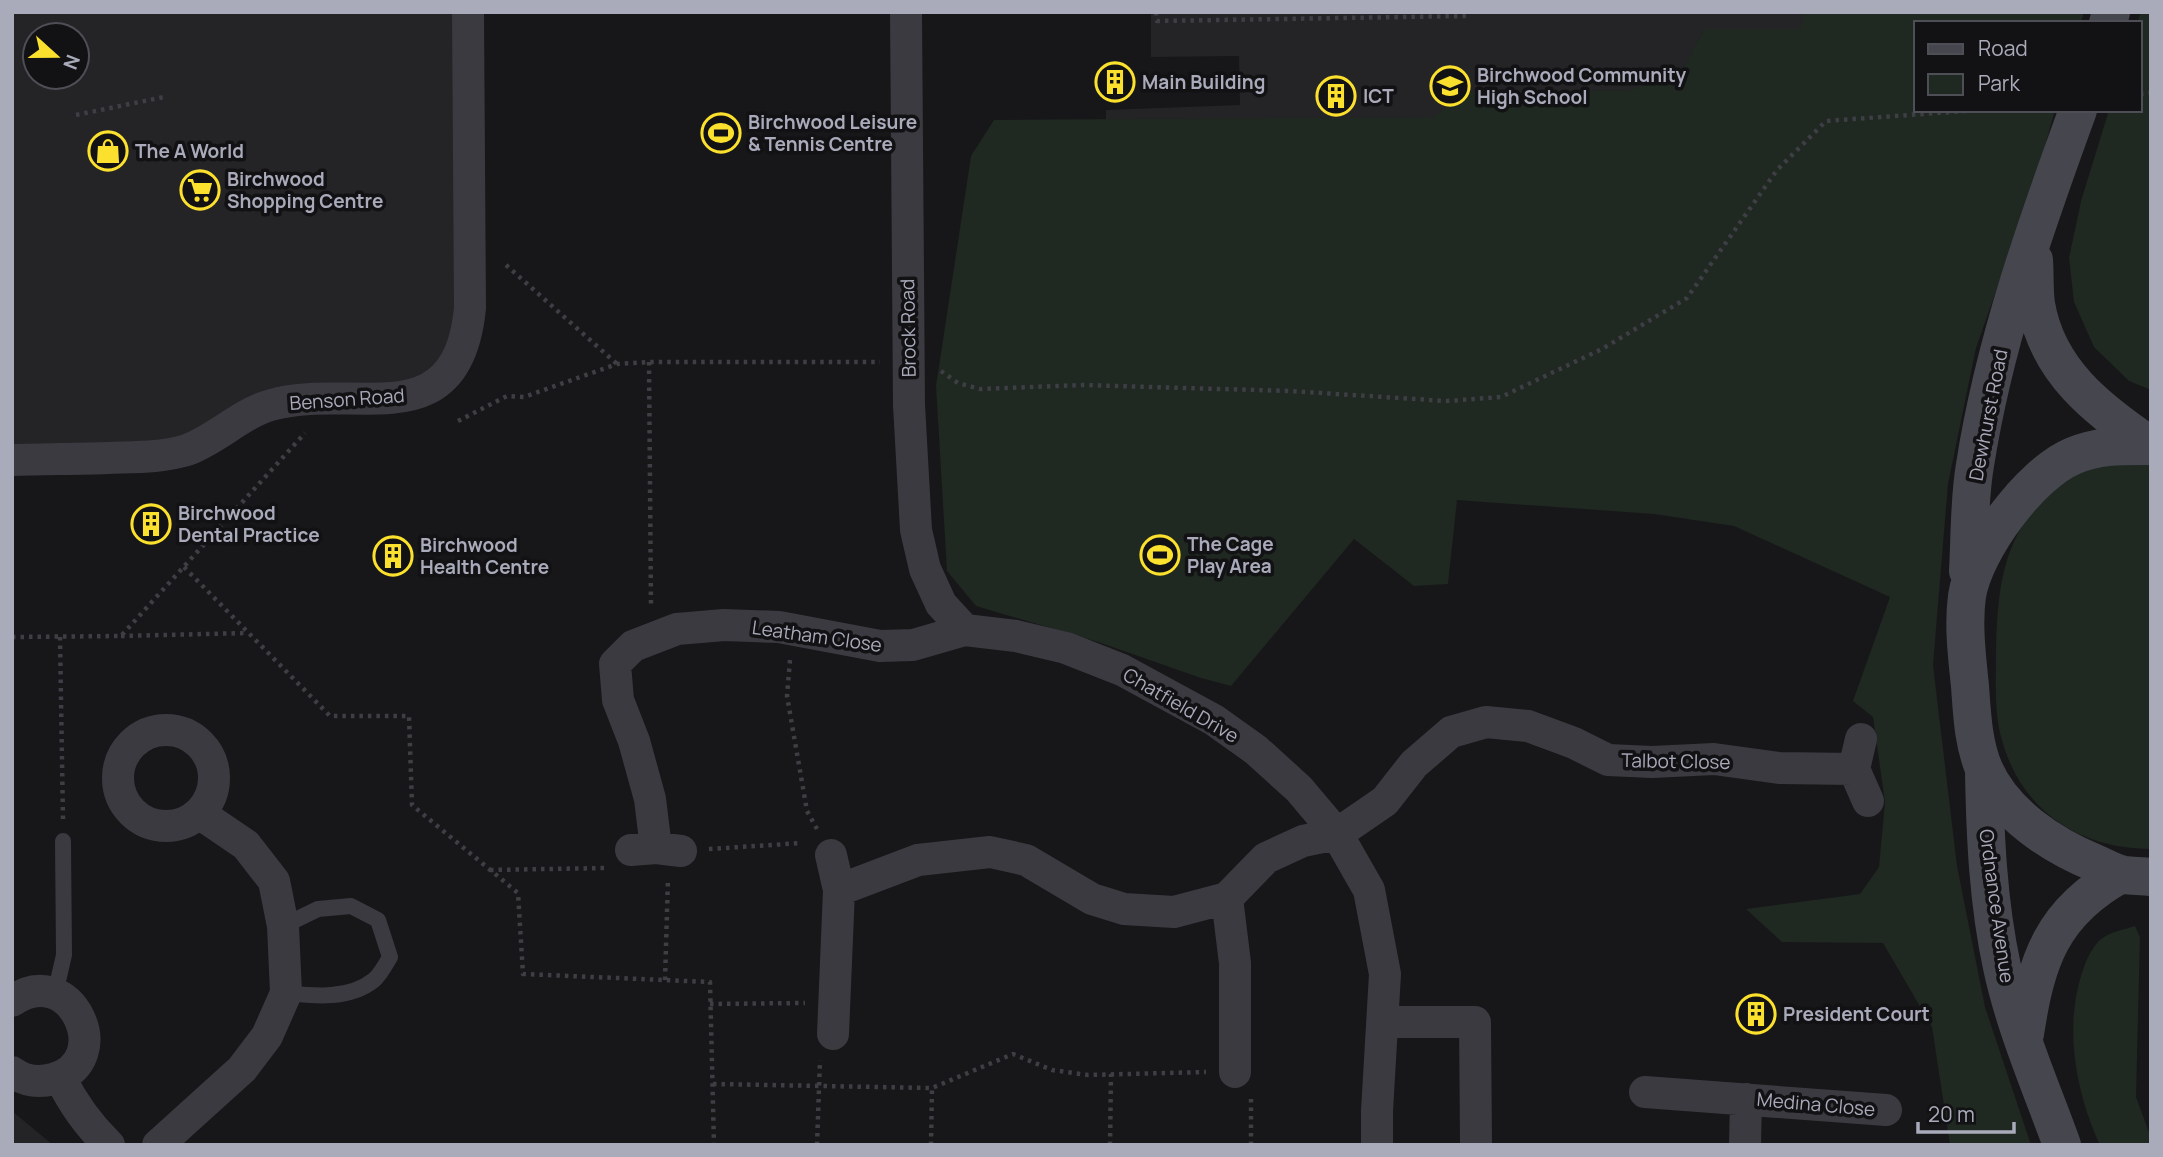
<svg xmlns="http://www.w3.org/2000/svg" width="2163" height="1157" font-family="Manrope,sans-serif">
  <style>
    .built { fill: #242326; fill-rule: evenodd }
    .green { fill: #1f2821 }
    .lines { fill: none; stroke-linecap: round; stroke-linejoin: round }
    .path { stroke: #3e3e45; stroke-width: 4.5; stroke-dasharray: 3.5 5; stroke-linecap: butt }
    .lane { stroke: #3a3a40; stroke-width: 16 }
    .street { stroke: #3a3a40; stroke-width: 32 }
    .secondary { stroke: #46464f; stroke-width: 38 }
    .labels { text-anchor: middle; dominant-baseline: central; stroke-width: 7; stroke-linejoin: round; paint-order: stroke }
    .poi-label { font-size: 19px; font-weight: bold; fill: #a9aaba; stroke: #121214; text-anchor: start }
    .street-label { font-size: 19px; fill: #a9aaba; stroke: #121214 }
  </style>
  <rect width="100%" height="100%" fill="#171719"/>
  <!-- built -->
  <path class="built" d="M12 12H461V332L422 384 332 393 186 442 12 456ZM35 35H77V77H35Z
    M1151 12H1878L1640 120 1105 159 1106 110 1240 105 1239 56 1151 57Z
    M12 1111 53 1145H12Z"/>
  <!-- green -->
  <path class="green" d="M1804 12H2084L2081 23H1916V110H2055L2036 178 1976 348 1948 484 1933 665 1957 866 1985 1007 2031 1145H1950L1932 1027 1883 943 1782 942 1746 909 1860 894 1879 867 1885 802 1873 717 1853 701 1890 597 1734 526 1654 514 1457 500 1448 584 1414 586 1354 539 1231 686 1201 678 1098 642 976 606 947 571 936 386 971 156 994 120 1433 117 1467 92 1537 90 1629 91 1683 69 1704 29H1800Z
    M2141 12H2151V390L2129 381 2094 347 2074 302 2069 258 2081 201 2109 110H2140V23H2137Z
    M2151 460V849C2078 849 2020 810 2001 737 1994 710 1996 680 1996 652 1997 593 2002 532 2052 493 2058 487 2065 480 2073 476 2096 464 2125 464 2151 460Z
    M2135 926 2140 937 2136 1097 2151 1138V1145H2100C2075 1091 2063 1024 2084 967 2087 958 2095 942 2104 937 2113 931 2126 929 2135 926Z"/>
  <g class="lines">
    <!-- path -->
    <path class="path" d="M1156 12 1157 21 1466 16V12
      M2140 94 2151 93
      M76 115 164 97
      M506 265 617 364
      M649 362 651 606
      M941 371 958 383 980 389 1083 385 1290 391 1446 401 1501 397 1602 349 1687 298 1777 170 1826 121 1979 110
      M458 421 507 396 524 397 617 364 649 362H880
      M184 567 330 716H409L412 805 518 893 523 974 710 982 714 1145
      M121 636 248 633
      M12 637 121 636 305 433
      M60 637 63 820
      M790 660 787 696 807 811 817 829
      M709 849 802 843
      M490 870 606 868
      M665 980 668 878
      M710 1004 805 1003
      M713 1084 932 1088 1013 1054 1052 1070 1088 1075 1206 1072
      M817 1145 820 1060
      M931 1145 932 1088
      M1110 1145 1111 1074
      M1251 1145V1096"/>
    <!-- lane -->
    <path class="lane" d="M283 926 318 909 351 906 378 920 390 957C386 964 380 975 374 980 349 1000 314 996 286 993
      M55 994 64 955 63 841"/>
    <!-- street -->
    <path class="street" d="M906 12 909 405 916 530 925 569 941 604 965 630
      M12 460C44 459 76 459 108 458 134 457 161 458 187 450 217 439 240 414 271 405 354 381 457 441 470 308L468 12
      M118 778a48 48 0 1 1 96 0a48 48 0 1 1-96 0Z
      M1861 739 1854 769 1868 801
      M656 848 650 799 634 741 618 700 615 664 633 646 677 629 724 625 779 627 880 646 913 645 965 630 1016 636 1066 648 1122 670 1214 720 1256 750 1299 789 1337 834 1369 890 1385 974 1377 1111V1145
      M631 850 656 848 681 851
      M831 855 839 890 833 1034
      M839 890 918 860 990 852 1026 860 1092 899 1124 909 1174 912 1227 898 1266 858 1303 841 1337 834 1385 801 1414 764 1451 732 1486 722 1528 726 1574 743 1608 760 1652 762 1714 759 1779 768 1854 769
      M1227 898 1235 963V1072
      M12 1001C71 959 118 1061 53 1079 39 1083 24 1081 12 1072
      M1383 1022H1475L1476 1145
      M60 1077C73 1104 87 1124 109 1145
      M1645 1092 1886 1110
      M158 1145 242 1069 267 1036 286 993 283 926 274 881 246 845 199 813
      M1745 1145 1746 1099"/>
    <!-- secondary -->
    <path class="secondary" d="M2108 23 2111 12
      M2034 260C2035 274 2034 290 2036 304 2047 371 2098 410 2151 446
      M2151 446C2123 446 2099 445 2073 456 2030 474 1974 550 1967 596 1963 625 1967 657 1970 686 1972 713 1973 743 1984 769 2004 814 2051 845 2095 863 2104 867 2114 873 2124 875 2133 876 2142 876 2151 877
      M1968 571C1970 536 1969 499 1975 465 1994 343 2036 225 2078 110
      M1984 769C1985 835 1988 902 2002 967 2015 1028 2041 1087 2062 1145
      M2025 1034C2036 960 2052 912 2121 874"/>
  </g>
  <!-- icons -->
  <defs>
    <g id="building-ring" transform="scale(2.0125)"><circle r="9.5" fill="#121214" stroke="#fbe12e" stroke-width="1.5"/><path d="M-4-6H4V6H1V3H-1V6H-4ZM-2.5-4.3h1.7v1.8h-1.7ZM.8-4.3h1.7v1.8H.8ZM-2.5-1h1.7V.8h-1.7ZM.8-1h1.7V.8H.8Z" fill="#fbe12e"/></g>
    <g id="school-ring" transform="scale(2.0125)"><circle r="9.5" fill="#121214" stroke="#fbe12e" stroke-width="1.5"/><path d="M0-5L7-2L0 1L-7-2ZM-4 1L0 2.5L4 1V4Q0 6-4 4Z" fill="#fbe12e"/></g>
    <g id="stadium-ring" transform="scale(2.0125)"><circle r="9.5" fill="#121214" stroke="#fbe12e" stroke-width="1.5"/><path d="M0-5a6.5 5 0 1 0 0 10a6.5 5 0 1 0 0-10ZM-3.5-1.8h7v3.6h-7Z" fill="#fbe12e"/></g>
    <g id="shop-ring" transform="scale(2.0125)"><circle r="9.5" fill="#121214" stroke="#fbe12e" stroke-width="1.5"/><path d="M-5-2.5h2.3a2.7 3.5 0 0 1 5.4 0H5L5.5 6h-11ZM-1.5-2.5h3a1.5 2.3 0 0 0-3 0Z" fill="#fbe12e"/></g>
    <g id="supermarket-ring" transform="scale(2.0125)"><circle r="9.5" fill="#121214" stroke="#fbe12e" stroke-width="1.5"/><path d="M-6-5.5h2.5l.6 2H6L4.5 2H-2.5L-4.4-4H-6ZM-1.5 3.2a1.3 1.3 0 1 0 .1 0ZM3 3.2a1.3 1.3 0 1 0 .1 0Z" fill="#fbe12e"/></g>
  </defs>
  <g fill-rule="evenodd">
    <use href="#building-ring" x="1115" y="82"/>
    <use href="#school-ring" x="1450" y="86"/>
    <use href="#building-ring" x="1336" y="96"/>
    <use href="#stadium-ring" x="721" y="133"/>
    <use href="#shop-ring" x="108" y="151"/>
    <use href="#supermarket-ring" x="200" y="190"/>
    <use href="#building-ring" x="151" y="524"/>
    <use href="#stadium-ring" x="1160" y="555"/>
    <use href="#building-ring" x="393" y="556"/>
    <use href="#building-ring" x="1756" y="1014"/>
  </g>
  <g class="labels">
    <!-- poi labels -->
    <g class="poi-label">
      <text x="1477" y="75">Birchwood Community<tspan x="1477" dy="22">High School</tspan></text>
      <text x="1142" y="82">Main Building</text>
      <text x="1363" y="96">ICT</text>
      <text x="748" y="122">Birchwood Leisure<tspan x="748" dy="22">&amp; Tennis Centre</tspan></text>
      <text x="135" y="151">The A World</text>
      <text x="227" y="179">Birchwood<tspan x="227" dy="22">Shopping Centre</tspan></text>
      <text x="178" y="513">Birchwood<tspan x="178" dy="22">Dental Practice</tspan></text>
      <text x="1187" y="544">The Cage<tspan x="1187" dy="22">Play Area</tspan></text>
      <text x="420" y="545">Birchwood<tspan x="420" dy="22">Health Centre</tspan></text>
      <text x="1783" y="1014">President Court</text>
    </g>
    <!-- street labels -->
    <g class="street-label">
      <text transform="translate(908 328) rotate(-91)">Brock Road</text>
      <text transform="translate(347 399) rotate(-4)">Benson Road</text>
      <text transform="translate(1988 415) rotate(-79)">Dewhurst Road</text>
      <text transform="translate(817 636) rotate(8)">Leatham Close</text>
      <text transform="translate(1181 705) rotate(30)">Chatfield Drive</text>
      <text transform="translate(1676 761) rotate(1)">Talbot Close</text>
      <text transform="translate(1997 906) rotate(82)">Ordnance Avenue</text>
      <text transform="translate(1816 1104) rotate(5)">Medina Close</text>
    </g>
  </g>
  <!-- border -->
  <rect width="2163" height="1157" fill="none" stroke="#a9aaba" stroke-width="28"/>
  <!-- legend -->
  <rect x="1914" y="21" width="228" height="91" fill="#121214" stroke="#4e4f56" stroke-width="2"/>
  <rect x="1928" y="44" width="35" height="10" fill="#46464f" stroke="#4e4f56" stroke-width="2"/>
  <text x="1978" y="56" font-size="21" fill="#a9aaba">Road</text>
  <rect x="1928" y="74" width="35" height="21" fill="#1f2821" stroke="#4e4f56" stroke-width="2"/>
  <text x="1978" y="91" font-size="21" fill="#a9aaba">Park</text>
  <!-- north arrow -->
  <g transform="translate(56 56) rotate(111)"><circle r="33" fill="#121214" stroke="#4e4f56" stroke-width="2"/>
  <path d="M0-5L12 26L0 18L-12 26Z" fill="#fbe12e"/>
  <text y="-10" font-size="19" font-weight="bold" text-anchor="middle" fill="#a9aaba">N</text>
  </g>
  <!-- scale -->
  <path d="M1918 1122v10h96v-10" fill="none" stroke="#a9aaba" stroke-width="3.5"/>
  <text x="1928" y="1122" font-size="21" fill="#a9aaba" stroke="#121214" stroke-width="5" paint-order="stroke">20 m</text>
</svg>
